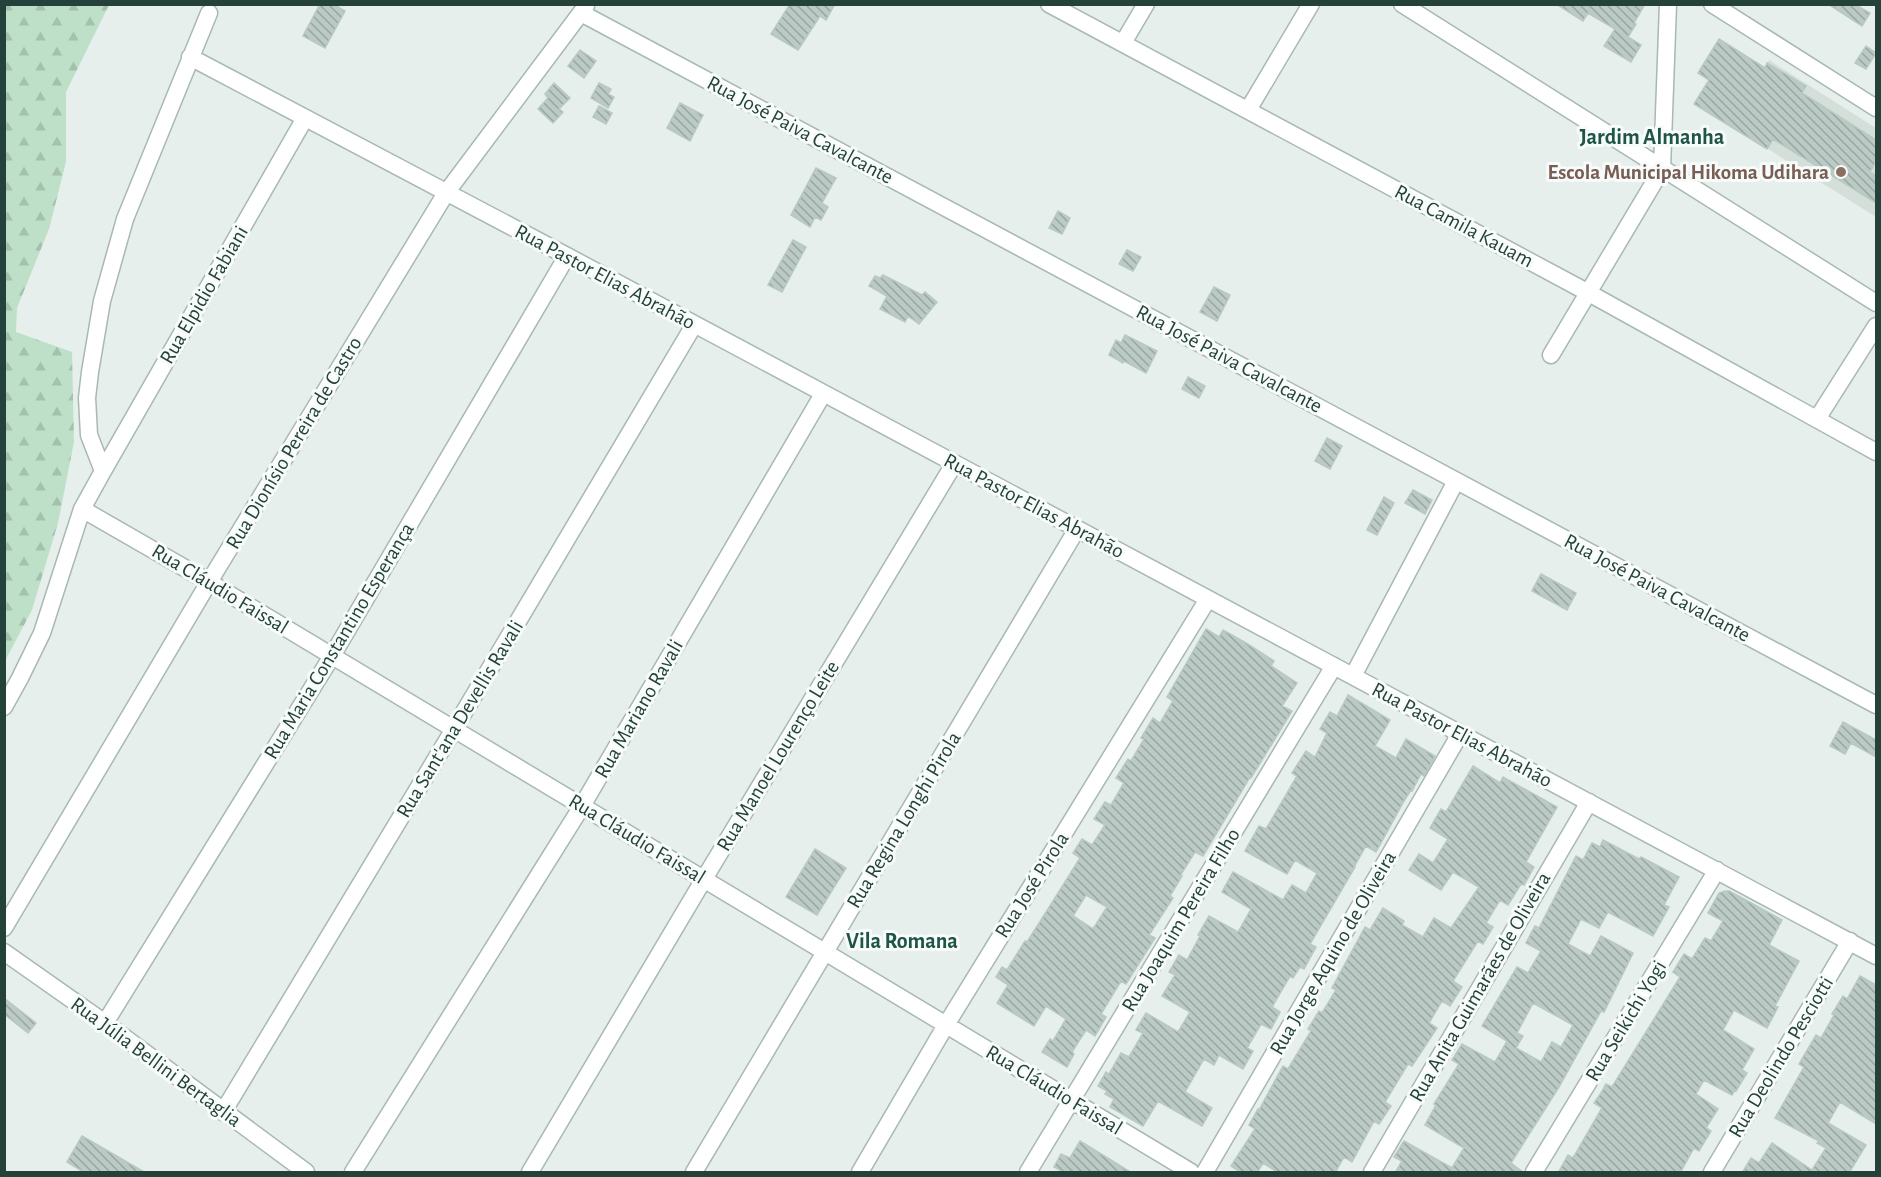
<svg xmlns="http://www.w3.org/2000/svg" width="1881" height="1177" font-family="'Alegreya Sans',sans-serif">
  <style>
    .built { fill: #d4dfda }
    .forest { fill: url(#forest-firs) }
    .building { fill: url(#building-back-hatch); stroke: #b8c9c2; stroke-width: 1.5; fill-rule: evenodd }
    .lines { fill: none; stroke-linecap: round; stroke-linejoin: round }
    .street-casing { stroke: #a8b8b2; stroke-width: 19 }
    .street { stroke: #fff; stroke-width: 16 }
    .education-dot { fill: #8d6e63; stroke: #f7fbf9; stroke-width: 2 }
    .labels { text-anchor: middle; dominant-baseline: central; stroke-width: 6; stroke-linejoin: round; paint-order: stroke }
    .street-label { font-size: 21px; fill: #24423a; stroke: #f7fbf9 }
    .education-label { font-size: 21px; font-weight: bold; fill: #785e54; stroke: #f7fbf9; text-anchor: end }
    .neighbourhood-label { font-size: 22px; font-weight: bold; fill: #1f5548; stroke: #f7fbf9 }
  </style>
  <defs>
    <pattern id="forest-firs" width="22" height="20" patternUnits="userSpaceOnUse" patternTransform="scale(1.5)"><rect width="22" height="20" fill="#bfe0c8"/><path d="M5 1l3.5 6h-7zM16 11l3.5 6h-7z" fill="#a4c1ad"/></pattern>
    <pattern id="building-back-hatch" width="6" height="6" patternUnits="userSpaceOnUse" patternTransform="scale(1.5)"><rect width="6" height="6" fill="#bbcac4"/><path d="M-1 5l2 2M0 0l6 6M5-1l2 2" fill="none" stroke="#98a6a0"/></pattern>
  </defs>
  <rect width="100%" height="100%" fill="#e6efeb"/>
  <!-- built -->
  <path class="built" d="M1769 60 1876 128V217L1727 123Z"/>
  <!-- forest -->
  <path class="forest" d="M5 4 109 5 66 92V162L49 229 17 308 16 332 72 352 74 442 58 523 32 610 5 661Z"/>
  <!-- building -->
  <path class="building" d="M320 4H333L345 11 325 48 303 36Z
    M790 4H835L826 20 820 16 798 50 771 34Z
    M1556 4H1645L1634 23 1636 24 1628 37 1641 45 1631 62 1604 46 1615 29 1588 13 1583 21Z
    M1828 4H1854L1870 13 1862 26Z
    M1719 39 1765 68 1767 63 1806 86 1802 93 1876 140V161L1870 172 1876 176V203L1773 139 1767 149 1694 104 1709 80 1698 73Z
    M1866 46 1876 53 1866 69 1855 63Z
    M580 50 596 61 584 78 568 66Z
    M554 83 570 98 559 109 563 112 553 123 538 109 548 98 545 94Z
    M599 83 611 89 608 94 614 97 608 108 591 98Z
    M680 103 703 115 690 141 667 128Z
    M599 106 612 113 606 124 593 117Z
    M816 168 836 178 822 203 828 207 821 220 815 217 810 227 791 215Z
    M1058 211 1070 218 1062 234 1049 228Z
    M793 240 806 247 782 292 768 285Z
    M1127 250 1141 257 1133 271 1119 264Z
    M883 275 922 295 925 292 937 302 919 324 908 316 905 322 880 309 887 296 869 286 875 276 880 278Z
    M1214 287 1230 295 1217 321 1200 312Z
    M1125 335 1157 351 1146 373 1124 361 1123 363 1109 355 1116 340 1121 343Z
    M1188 377 1205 386 1199 398 1182 389Z
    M1327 438 1342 446 1330 469 1315 461Z
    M1413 490 1432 500 1425 514 1405 503Z
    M1384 497 1394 503 1377 535 1367 530Z
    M1541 574 1576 593 1567 610 1532 591Z
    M1206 629 1219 637 1223 630 1246 643 1274 661 1271 666 1297 683 1282 706 1292 711 1251 778 1250 777 1203 856 1195 852 1180 876H1182L1170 896 1173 898 1149 935 1155 938 1126 984 1121 981 1101 1014 1106 1017 1095 1036 1086 1030 1072 1052 1074 1054 1067 1067 1042 1052 1050 1039 1053 1041 1066 1019 1046 1006 1034 1026 997 1003 1008 985 996 977 1002 967 1007 970 1025 941 1027 942 1048 909 1080 858 1073 853 1082 839 1092 845 1105 825 1094 819 1105 802 1111 805 1124 783 1116 778 1128 759 1131 761 1144 739 1141 738 1153 718 1160 723 1173 701 1167 697ZM1086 895 1107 907 1093 929 1073 916Z
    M1348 695 1390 720 1375 746 1396 758 1406 739 1435 756 1424 776 1421 774 1412 791 1411 790 1404 801 1376 852 1366 846 1354 867H1355L1310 944 1316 947 1304 969 1300 967 1293 978 1290 976 1272 1007 1280 1012 1271 1029 1261 1024 1247 1048 1253 1051 1243 1069 1219 1055 1214 1065 1204 1059 1185 1092 1212 1108 1202 1126 1158 1101 1143 1126 1110 1107 1114 1099 1105 1094 1107 1091 1098 1086 1106 1072 1109 1074 1121 1053 1129 1057 1143 1033 1136 1030 1146 1013 1178 1032 1190 1012 1162 996 1175 975 1169 972 1179 955 1187 960 1200 936 1198 935 1209 916 1238 932 1251 909 1222 892 1233 872 1283 900 1292 885 1306 893 1317 873 1295 860 1287 874 1245 851 1259 826 1266 829 1297 776 1292 773 1306 751 1315 757 1327 733 1320 729 1330 712 1337 716Z
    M1843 722 1876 740V757L1851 743 1845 754 1830 746Z
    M1473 766 1500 783 1503 777 1557 807 1526 862 1534 867 1524 885 1521 884 1508 905 1500 900 1486 923 1493 927 1483 944 1478 941 1453 981 1462 987 1450 1006 1442 1001 1429 1023 1437 1028 1412 1066 1408 1064 1385 1102 1391 1106 1379 1124 1374 1121 1352 1162 1344 1157 1335 1173H1279L1263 1163 1257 1173H1242L1231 1166 1255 1129 1249 1125 1258 1109 1259 1110 1283 1066 1288 1069 1311 1031 1308 1029 1319 1011 1322 1013 1336 990 1332 988 1365 927 1370 930 1383 908 1404 921 1402 925 1423 937 1434 918 1451 928 1479 887 1453 872 1441 890 1409 870 1419 854 1433 863 1448 839 1430 828 1441 809 1446 812Z
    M1603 840 1639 859 1641 857 1679 877 1664 905 1669 907 1653 936 1608 912 1599 928 1581 919 1568 944 1590 956 1601 936 1633 953 1604 1012 1601 1011 1559 1087 1511 1163 1524 1173H1395L1402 1161 1394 1157 1404 1141 1452 1168 1464 1148 1425 1125 1436 1105 1434 1104 1459 1064 1452 1060 1462 1044 1495 1062 1507 1041 1482 1026 1517 967 1528 973 1541 951 1526 943 1535 926 1539 928 1576 856 1583 860 1592 843 1600 847ZM1533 1003 1573 1025 1561 1047 1552 1042 1541 1062 1516 1048 1523 1036 1517 1033Z
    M815 849 846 868 817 915 786 897Z
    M1725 891H1729L1742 898 1782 920 1769 945 1799 961 1775 1006 1778 1007 1767 1028 1734 1010 1723 1030 1754 1049 1742 1070 1747 1073 1736 1091 1735 1090 1732 1095 1704 1080 1696 1094 1718 1109 1706 1128 1711 1131 1699 1151 1694 1148 1680 1173H1558L1568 1155 1573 1158 1602 1108 1594 1103 1601 1093 1606 1084 1612 1087 1680 977 1673 972 1684 954 1692 959 1705 938 1711 941 1723 921 1708 913 1719 893Z
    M1860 976 1876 985V1124L1840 1102 1828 1123 1866 1145 1849 1173H1742L1751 1158 1759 1163 1772 1143 1812 1170 1826 1148 1817 1143 1819 1141 1775 1118 1804 1067 1799 1064 1816 1035 1821 1038 1834 1015 1832 1014 1843 996 1847 999Z
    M4 998 36 1023 28 1033 4 1014Z
    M82 1136 146 1173H85L67 1162Z
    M1080 1141 1132 1173H1065L1054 1167 1061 1154 1070 1158Z"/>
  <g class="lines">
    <!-- street casing -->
    <g class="street-casing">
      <path id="street" d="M1049 4 1587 292 1876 452
        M1402 4 1876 303
        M1712 4 1876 108
        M581 13 1876 705
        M1123 43 1146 4
        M190 57 567 256 1876 956
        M1248 110 1311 4
        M1551 355 1662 169 1668 4
        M1817 419 1876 326
        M103 471 305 118
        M82 509 209 582 1191 1172
        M1353 676 1456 481
        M4 707 20 678 42 633 82 509 103 471 89 435 87 398 90 372 102 301 125 219 209 13
        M4 928 209 582 446 193 586 6
        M4 952 105 1023 306 1172
        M105 1023 332 656 567 256
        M223 1112 454 729 694 325
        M353 1172 582 806 823 394
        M530 1172 704 879 954 464
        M694 1172 1077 529
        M860 1172 946 1025 1208 599
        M1028 1172 1334 666
        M1205 1172 1460 734
        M1372 1172 1589 802
        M1534 1172 1717 870
        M1712 1172 1850 941"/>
    </g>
    <!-- street -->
    <use href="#street" class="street"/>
  </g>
  <!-- markers -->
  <circle class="education-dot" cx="1841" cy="172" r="6"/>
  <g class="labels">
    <!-- street labels -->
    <g class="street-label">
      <text transform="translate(800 130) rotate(28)">Rua José Paiva Cavalcante</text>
      <text transform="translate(1464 226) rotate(28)">Rua Camila Kauam</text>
      <text transform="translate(605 277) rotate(28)">Rua Pastor Elias Abrahão</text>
      <text transform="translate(204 295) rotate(-60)">Rua Elpidio Fabiani</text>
      <text transform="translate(1229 359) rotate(28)">Rua José Paiva Cavalcante</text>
      <text transform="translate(294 443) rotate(-59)">Rua Dionísio Pereira de Castro</text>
      <text transform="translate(1034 506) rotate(28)">Rua Pastor Elias Abrahão</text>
      <text transform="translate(1657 588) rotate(28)">Rua José Paiva Cavalcante</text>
      <text transform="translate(220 589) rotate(31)">Rua Cláudio Faissal</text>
      <text transform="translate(339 641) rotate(-59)">Rua Maria Constantino Esperança</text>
      <text transform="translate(639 709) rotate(-60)">Rua Mariano Ravali</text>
      <text transform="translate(460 719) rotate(-59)">Rua Sant'ana Devellis Ravali</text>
      <text transform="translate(1462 735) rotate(28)">Rua Pastor Elias Abrahão</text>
      <text transform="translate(778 756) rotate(-59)">Rua Manoel Lourenço Leite</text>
      <text transform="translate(904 820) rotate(-59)">Rua Regina Longhi Pirola</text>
      <text transform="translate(637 839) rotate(31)">Rua Cláudio Faissal</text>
      <text transform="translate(1032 885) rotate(-58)">Rua José Pirola</text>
      <text transform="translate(1181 920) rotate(-59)">Rua Joaquim Pereira Filho</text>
      <text transform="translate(1333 953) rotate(-60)">Rua Jorge Aquino de Oliveira</text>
      <text transform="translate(1480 987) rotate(-60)">Rua Anita Guimarães de Oliveira</text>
      <text transform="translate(1626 1021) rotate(-59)">Rua Seikichi Yogi</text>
      <text transform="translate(1781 1057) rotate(-59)">Rua Deolindo Pesciotti</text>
      <text transform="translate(156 1062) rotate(36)">Rua Júlia Bellini Bertaglia</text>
      <text transform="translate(1054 1090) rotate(31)">Rua Cláudio Faissal</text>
    </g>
    <!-- education labels -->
    <g class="education-label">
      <text x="1829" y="172">Escola Municipal Hikoma Udihara</text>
    </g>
    <!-- neighbourhood labels -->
    <g class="neighbourhood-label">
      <text x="1652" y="137">Jardim Almanha</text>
      <text x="902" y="941">Vila Romana</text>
    </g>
  </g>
  <!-- border -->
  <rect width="1881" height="1177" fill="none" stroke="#24423a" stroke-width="12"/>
</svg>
